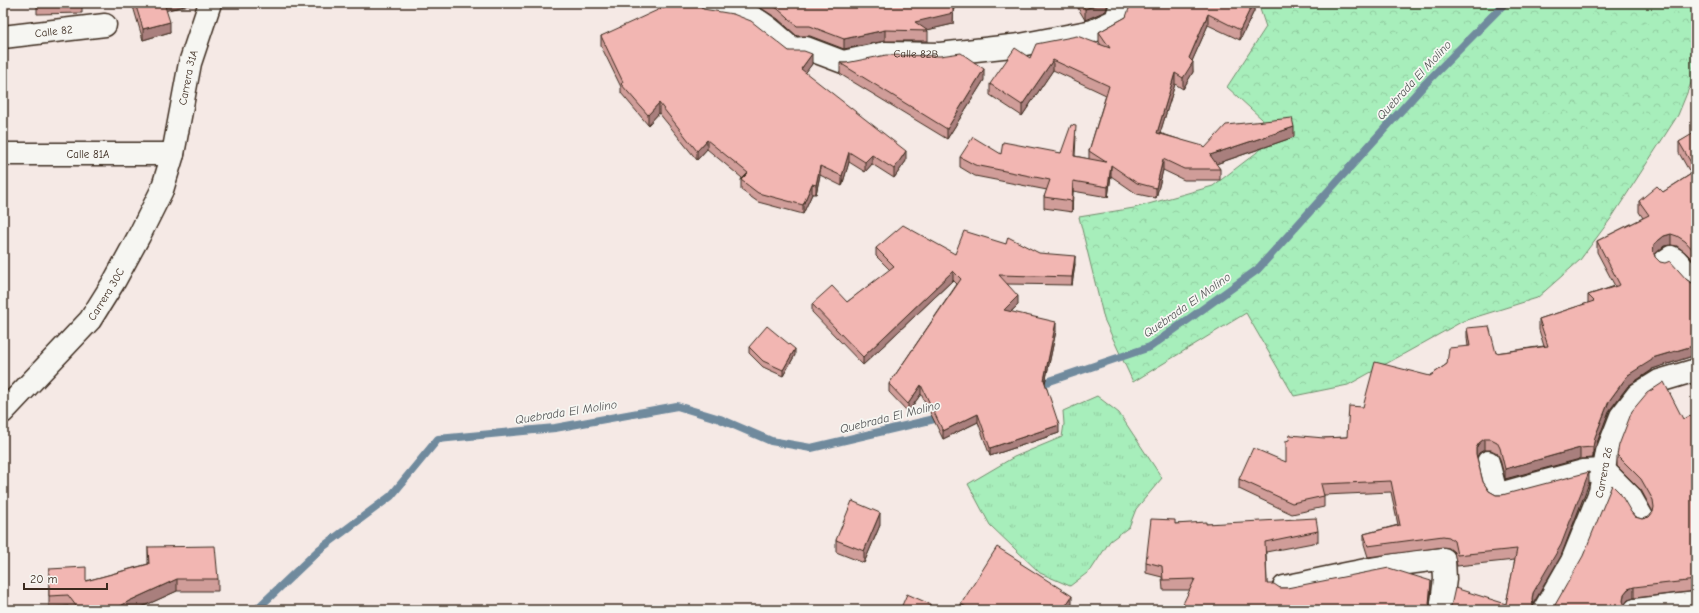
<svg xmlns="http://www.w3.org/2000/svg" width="1699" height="613" font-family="'Comic Neue',sans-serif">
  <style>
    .grass { fill: url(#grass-tufts); stroke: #718c6c }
    .forest { fill: url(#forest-crowns); stroke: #718c6c }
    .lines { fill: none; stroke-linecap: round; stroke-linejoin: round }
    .stream { stroke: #6f8a9d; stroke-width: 8 }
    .pedestrian-casing { stroke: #3b2a1e; stroke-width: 25 }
    .minor-casing { stroke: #3b2a1e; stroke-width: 25 }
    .pedestrian { stroke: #f6f6f2; stroke-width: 22 }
    .minor { stroke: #f6f6f2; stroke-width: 22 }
    .wall { fill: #d09d99; stroke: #3b2a1e }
    .shaded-wall { fill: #a97f7d; stroke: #3b2a1e }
    .building { fill: #f2b6b2; stroke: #3b2a1e }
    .labels { text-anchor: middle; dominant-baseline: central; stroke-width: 3.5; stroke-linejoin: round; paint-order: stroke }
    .street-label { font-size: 11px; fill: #3b2a1e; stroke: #f6f6f2 }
    .water-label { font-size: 12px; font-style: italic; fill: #515253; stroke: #f6f6f2 }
  </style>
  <defs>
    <pattern id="grass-tufts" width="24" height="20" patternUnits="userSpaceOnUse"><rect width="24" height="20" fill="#a7eebb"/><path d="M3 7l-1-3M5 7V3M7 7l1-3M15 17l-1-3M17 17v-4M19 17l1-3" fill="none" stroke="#91cca0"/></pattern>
    <pattern id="forest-crowns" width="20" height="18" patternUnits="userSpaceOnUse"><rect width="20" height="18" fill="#a7eebb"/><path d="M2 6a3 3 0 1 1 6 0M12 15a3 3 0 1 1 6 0" fill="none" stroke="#91cca0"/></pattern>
  </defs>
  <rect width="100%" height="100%" fill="#f5e9e5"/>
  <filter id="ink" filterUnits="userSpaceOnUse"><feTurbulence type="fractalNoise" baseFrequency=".025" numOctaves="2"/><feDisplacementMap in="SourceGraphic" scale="8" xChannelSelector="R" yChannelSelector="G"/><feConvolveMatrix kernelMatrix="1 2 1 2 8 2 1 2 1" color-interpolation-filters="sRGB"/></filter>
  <g filter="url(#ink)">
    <!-- grass -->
    <path class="grass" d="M1097 396 1119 413 1162 478 1136 509 1129 527 1110 541 1091 570 1070 586 1040 573 990 525 968 484 1014 457 1062 437 1064 424 1063 411Z"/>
    <!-- forest -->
    <path class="forest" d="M1258 3H1696V71L1678 115 1612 217 1580 260 1537 298 1463 321 1348 385 1294 396 1246 313 1133 382 1104 319 1079 217 1134 208 1213 186 1265 146 1262 119 1227 87 1266 27Z"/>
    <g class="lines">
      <!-- stream -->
      <path class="stream" d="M1035 386 1150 347 1257 270 1425 84 1505 3
        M256 610 320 549 391 496 438 439 555 428 677 406 720 419 771 441 811 448 943 417"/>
      <!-- pedestrian casing -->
      <g class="pedestrian-casing">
        <path id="pedestrian" d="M1665 261 1671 257 1676 260 1696 282
          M1284 587C1337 576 1390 563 1444 559L1445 579 1441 610"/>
      </g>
      <!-- minor casing -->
      <g class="minor-casing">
        <g id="minor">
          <path id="s1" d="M711 3 710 8C722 9 733 10 744 14 763 20 778 36 793 49L806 48 843 62 885 53 940 54 1020 45 1093 31 1116 20 1121 3"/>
          <path id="s2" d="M3 37 105 25"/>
          <path id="s3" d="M3 154H173"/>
          <path id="s4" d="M3 412 90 320 115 280 139 236 162 190 173 154 190 63 210 3"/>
          <path d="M1488 462 1495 489 1499 494 1583 471 1604 470 1630 496 1642 517"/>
          <path id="s5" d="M1544 610 1572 561 1600 492 1607 452 1621 416 1638 394 1659 381 1696 370"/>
          <path d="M1635 610 1696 603"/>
        </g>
      </g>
      <!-- pedestrian -->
      <use href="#pedestrian" class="pedestrian"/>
      <!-- minor -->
      <use href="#minor" class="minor"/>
    </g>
    <!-- wall -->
    <path class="wall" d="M37 3H82V13L37 14Z
      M132 3H193V4L166 10 170 32 143 40Z
      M756 3H954L953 24 926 30 928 31V41H885L844 49 810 36H797L778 19 758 6Z
      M1075 3H1108L1106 11 1085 20Z
      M1254 3V11L1240 40 1208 25 1192 61 1193 72 1183 89 1175 84 1160 133 1205 148 1294 137 1216 164 1220 169V180H1184L1163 170 1156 198 1137 194 1111 176 1108 197 1073 191 1072 212 1044 208V197L1047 190 975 176 960 167V157L1001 154 1061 153 1076 136 1075 156 1089 159V151L1106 95 1053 70 1022 116 990 95V84L1030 58 1101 45 1099 42V32L1126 17Z
      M703 9 789 51 812 64 805 73 906 161 894 178 872 164 865 172 849 162 842 186 820 175 816 194H812L803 214 758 202 741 190V180L742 178 707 149 697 160 659 113 648 125 621 93V87L601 46V36Z
      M840 63H846L984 80 947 139 840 74Z
      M1696 133V263L1685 252 1677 246 1671 245 1664 246 1654 255 1655 257 1660 262 1687 280 1692 283H1696V355L1652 369V370L1628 386 1609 411 1595 448 1593 458 1580 459 1505 479 1500 459 1497 453 1491 450H1484L1479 453 1477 458 1483 482 1489 491 1496 495H1502L1589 483 1561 556 1506 604 1515 560 1457 566 1454 552 1449 548 1443 547 1368 557 1364 544V534L1398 525 1391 492 1324 495V507L1292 514 1239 489V479L1286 462 1324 438 1347 437 1363 407 1430 376 1447 364 1468 346 1467 338V328L1496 353 1544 346 1539 330V319L1588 303V295L1615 286 1597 252V241L1643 218 1639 212V201L1663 192 1691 174 1679 153V142Z
      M1006 244 1075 264 1072 285 1007 284 1018 305 1011 312 1056 331 1045 383 1059 433 990 456 978 422 943 439 921 394 908 412 889 392V384L957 284 953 280 863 365 812 312V304L847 302 890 270 876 256V248L955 254Z
      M749 347 795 355 783 376 763 367 749 353Z
      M1696 414V591L1634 598 1628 600 1555 605 1631 512 1635 517 1642 519 1649 517 1653 512 1641 490 1617 466V455L1683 419Z
      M1175 524H1206L1318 531V542L1266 552 1267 584 1280 588H1287L1431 591 1430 605 1189 590H1163L1162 577 1146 573V562Z
      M880 525 864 563 836 552V540Z
      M148 547 218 579V591H177L135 610H71L68 606 49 608V569L86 581 148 564Z
      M1021 564 1072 610H961V604Z"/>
    <!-- shaded-wall -->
    <path class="shaded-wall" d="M164 3H193V4L164 11Z
      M954 3 953 24 923 31 915 22Z
      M1100 3H1108L1106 11 1085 20V9Z
      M1253 3H1254V11L1240 40V30Z
      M1208 14V25L1189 68 1193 62V72L1183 89V78L1189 58Z
      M170 22V32L143 40V29Z
      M885 30V41L844 49V39Z
      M812 54V64L801 79V69Z
      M1053 60V70L1022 116V105Z
      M984 69V80L947 139V129Z
      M1175 73V84L1157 143V133Z
      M659 103V113L648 125V115Z
      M1294 127V137L1210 166V155Z
      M707 140V149L697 160V151Z
      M906 151V161L894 178V169Z
      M849 152V162L842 186V176Z
      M872 155V164L865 172V162Z
      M1163 159V170L1156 198V188Z
      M1111 165V176L1108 197V187Z
      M820 166V175L816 194V185Z
      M1073 181V191L1072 212V201Z
      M812 184V194L803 214V205Z
      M1671 234V245L1664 246 1654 255 1653 251 1654 244 1664 236Z
      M1075 256V264L1072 285V277Z
      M953 271V280L863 365V357Z
      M1018 296V305L1004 318V310Z
      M1056 322V331L1044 388V380Z
      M1696 345V355L1652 369V370L1628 386 1609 411 1595 448 1593 458V447L1595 437 1609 401 1628 375 1652 358Z
      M795 349V355L783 376V370Z
      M921 385V394L908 412V404Z
      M978 414V422L943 439V431Z
      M1059 425V433L990 456V448Z
      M1484 439V450L1479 453 1476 459V448L1479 443Z
      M1580 448V459L1505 479V469Z
      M1589 472V483L1561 556 1533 604 1532 600 1533 593Z
      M880 513V525L864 563V551Z
      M177 579V591L135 610H114L129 601Z
      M1431 581V591L1430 610 1429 604Z
      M1634 587V598L1628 600 1624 605 1623 601 1624 594 1628 589Z
      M1072 596V610H1063Z
      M930 604V610H927Z"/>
    <!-- building -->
    <path class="building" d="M135 3H164L170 22 143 29Z
      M673 3H698L703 9 733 14 751 21 789 51H804L812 54 801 69 906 151 894 169 872 155 865 162 849 152 842 176 820 166 816 185 812 184 803 205 758 193 741 180 748 173 707 140 697 151 659 103 648 115 621 84 623 82 601 36Z
      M769 3H953V13L915 22 928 31 885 30 844 39 810 26H797L778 9Z
      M1081 3H1100L1085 9Z
      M1131 3H1253L1240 30 1208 14 1189 58 1193 62 1183 78 1175 73 1157 133 1203 146 1205 148 1226 125 1292 118 1294 127 1210 155 1220 169H1184L1163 159 1156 188 1137 183 1111 165 1108 187 1073 181 1072 201 1044 197 1050 180 975 165 960 157 973 137 1001 154 1003 142 1061 153 1071 125 1076 126 1074 156 1106 162 1089 151 1109 86 1053 60 1022 105 990 84 1015 48 1030 58 1036 44 1077 36 1110 48 1099 32 1126 17Z
      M961 53 984 69 947 129 840 63H846L886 55 940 56Z
      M1694 133H1696V253L1685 241 1677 236 1671 234 1664 236 1654 244 1653 251 1655 257 1660 262 1665 263 1670 261 1687 280 1692 283H1696V345L1652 358V360L1628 375 1609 401 1595 437 1593 447 1580 448 1505 469 1500 448 1497 442 1491 439H1484L1479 443 1476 448V454L1483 482 1489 491 1496 495H1502L1589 472 1561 545 1533 593 1532 600 1533 606 1538 610H1447L1451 606 1455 588 1506 604 1517 549 1457 555 1454 541 1449 537 1443 536 1368 546 1364 534 1400 525 1391 481 1321 484 1324 496 1292 503 1239 479 1253 448 1286 462V441L1289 440 1290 435 1324 438 1347 437 1349 406 1363 407 1375 362 1430 376 1447 364 1449 348 1470 346 1467 328 1489 326 1496 353 1548 346 1539 319 1594 301 1588 295 1620 285 1597 241 1649 215 1639 201 1657 186 1663 192 1696 171 1679 142Z
      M903 225 955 254 964 231 1006 244 1008 237 1039 253 1075 256 1072 277 999 275 1018 296 1004 310 1056 322 1044 380 1059 425 990 448 978 414 943 431 921 385 908 404 889 384 961 279 953 271 863 357 812 304 832 286 847 302 894 266 876 248Z
      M767 326 795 349 783 370 763 361 749 347Z
      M1664 382 1683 419 1696 414V580L1634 587 1628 589 1624 594 1623 601 1625 606 1629 610H1550L1555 605 1583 556 1612 485 1620 493 1631 512 1635 517 1642 519 1649 517 1653 512 1654 507 1653 500 1641 479 1617 455 1619 445 1632 411 1647 393Z
      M852 501 880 513 864 551 836 540Z
      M1316 518 1318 531 1265 542 1267 584H1274L1280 588H1287L1389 568 1431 581 1429 604 1433 609 1436 610H1180L1195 579 1163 580 1162 566 1146 562 1151 519 1175 520V524L1206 522V524Z
      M215 546 218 579H177L129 601 114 610H79L68 595 49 596V569L86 567V581L149 564 148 547Z
      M997 547 1021 562 1020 563 1072 596 1063 610H971L961 604Z
      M907 594 930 604 927 610H900Z
      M1696 605V610H1650Z"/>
  </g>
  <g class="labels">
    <!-- street labels -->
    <g class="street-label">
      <text stroke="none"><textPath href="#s2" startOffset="51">Calle 82</textPath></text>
      <text stroke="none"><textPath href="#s1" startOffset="227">Calle 82B</textPath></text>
      <text stroke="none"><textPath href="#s4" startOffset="391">Carrera 31A</textPath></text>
      <text stroke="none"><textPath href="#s3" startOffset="85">Calle 81A</textPath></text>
      <text stroke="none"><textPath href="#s4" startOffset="157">Carrera 30C</textPath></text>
      <text stroke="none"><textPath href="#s5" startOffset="151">Carrera 26</textPath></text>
    </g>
    <!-- water labels -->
    <g class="water-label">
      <text transform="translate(1414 80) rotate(-47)">Quebrada El Molino</text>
      <text transform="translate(1187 305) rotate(-35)">Quebrada El Molino</text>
      <text transform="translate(566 412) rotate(-9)">Quebrada El Molino</text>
      <text transform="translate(890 417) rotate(-14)">Quebrada El Molino</text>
    </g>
  </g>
  <!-- margin -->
  <rect width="1699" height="613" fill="none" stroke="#f6f6f2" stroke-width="16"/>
  <rect x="8" y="8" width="1683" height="597" fill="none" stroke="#3b2a1e" stroke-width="1.5" filter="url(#ink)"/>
  <!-- scale -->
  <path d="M24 583v6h83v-6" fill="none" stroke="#3b2a1e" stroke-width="2"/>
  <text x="30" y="583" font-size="12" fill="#3b2a1e" stroke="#f6f6f2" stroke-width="3" paint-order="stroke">20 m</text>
</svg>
